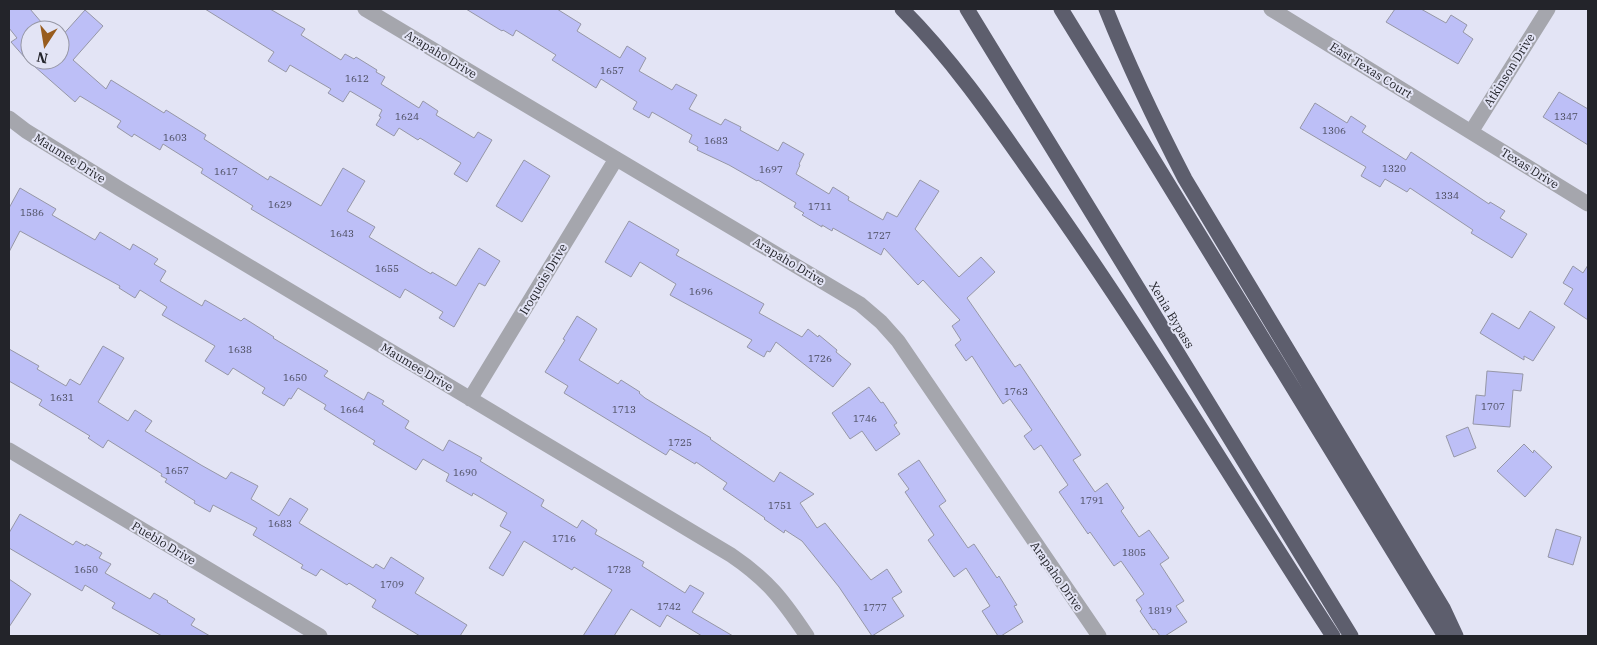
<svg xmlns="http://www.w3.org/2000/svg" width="1597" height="645" font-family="'IBM Plex Serif',serif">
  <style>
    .building { fill: #bdbff7; stroke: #9697a7 }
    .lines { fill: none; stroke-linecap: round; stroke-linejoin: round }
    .minor { stroke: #a5a6ad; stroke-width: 15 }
    .motorway { stroke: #5d5e6d; stroke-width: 15 }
    .labels { text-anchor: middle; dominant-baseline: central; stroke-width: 4; stroke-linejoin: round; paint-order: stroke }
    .number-label { font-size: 10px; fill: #4a4b5d }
    .street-label { font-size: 12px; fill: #23242a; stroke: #e3e4f5 }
  </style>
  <rect width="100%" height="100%" fill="#e3e4f5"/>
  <!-- building -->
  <path class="building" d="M9 9H30L48 30H30V60H60V38L85 10 103 26 73 60 106 89 111 80 164 113 166 110 206 135 204 139 268 180 270 176 321 206 343 168 365 181 347 211 375 227 369 237 431 274 432 272 456 286 479 248 500 261 485 286 479 283 454 327 439 318 443 312 405 289 400 298 251 209 253 206 201 173 203 169 163 144 160 150 134 134 132 137 117 127 121 121 80 96 75 102 26 59 11 42 17 38 9 28Z
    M205 9H270L305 29 301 35 341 60 345 54 354 59 356 57 377 70 376 72 385 77 381 84 419 108 423 101 438 111 436 115 474 138 478 132 492 140 467 182 454 174 461 163 420 138 418 140 399 128 394 136 376 125 381 117 379 116 382 110 350 91 343 102 328 93 331 89 290 65 286 72 268 61 274 52Z
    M466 9H557L581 24 577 31 620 58 627 46 646 58 639 71 672 90 676 84 697 95 689 109 721 125 725 119 741 127 740 130 778 151 783 142 804 154 799 164 800 165 796 174 829 194 833 187 849 197 848 200 883 220 887 212 897 217 920 180 939 191 915 229 959 277 981 257 995 272 967 298 1015 367 1020 364 1081 455 1073 460 1095 492 1107 483 1124 508 1121 511 1139 537 1149 530 1169 558 1160 564 1184 601 1176 606 1187 622 1165 636H1160L1155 629 1153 630 1140 611 1142 609 1136 600 1144 594 1121 561 1114 566 1090 532 1088 534 1059 492 1068 485 1041 445 1034 450 1024 436 1032 430 1010 399 1003 404 972 356 966 361 955 345 961 340 952 326 960 320 923 280 918 285 884 248 881 255 833 228 832 231 822 225V227L802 215 804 213 794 207 796 203 758 180 757 181 729 165 697 150 698 147 689 142 692 135 652 112 649 118 633 109 637 102 601 79 596 88 552 60 556 55 516 30 513 36 503 30 502 31Z
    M1395 9H1421L1446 23 1451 15 1467 25 1463 32 1473 39 1458 64 1386 22Z
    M1559 92 1588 109V145L1543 117Z
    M1315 103 1347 123 1351 116 1366 126 1362 132 1406 160 1411 152 1489 204 1490 202 1505 211 1500 218 1527 234 1512 258 1471 233 1473 230 1410 188 1407 192 1385 179 1380 187 1361 176 1366 167 1300 128Z
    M524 160 550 176 522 222 496 206Z
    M20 188 56 209 52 215 95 240 100 232 130 250 133 244 158 259 154 264 166 271 160 281 202 306 205 300 241 321 244 318 274 337 273 338 328 371 324 376 364 400 368 392 384 401 382 404 409 421 405 428 443 451 449 440 482 458 480 461 544 500 541 506 577 528 582 520 597 530 595 534 644 562 642 566 685 593 690 585 704 593 692 612 733 636H702L667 615 660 627 631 609 614 636H583L612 590 574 567 572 570 524 541 503 576 489 568 511 532 500 526 507 513 473 493 472 496 446 481 449 474 423 459 416 470 373 444 375 441 324 409 326 405 298 388 291 399 289 398 284 406 262 393 265 388 233 368 228 375 205 361 215 346 162 315 167 307 140 290 135 298 119 288 120 286 20 231 9 252V208Z
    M629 221 679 250 676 255 764 304 759 313 802 337 808 329 818 337 819 335 837 350 836 352 851 364 833 387 776 342 770 352 767 351 764 357 747 347 752 340 670 295 676 284 640 262 631 277 605 262Z
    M1588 265V320L1564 304 1573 289 1563 283 1573 266 1583 273Z
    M1530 311 1555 327 1533 361 1524 356V360L1480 333 1492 313 1519 329Z
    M577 316 597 329 579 360 618 384 621 380 640 392 639 393 645 398 711 438 710 439 774 482 780 472 814 494 800 503 817 528 825 523 871 580 887 569 902 592 892 598 904 616 872 636 839 587 802 541 785 530 784 533 764 519 765 518 755 511 723 489 727 483 696 462 695 464 670 449 666 455 564 393 568 386 545 372 565 340 563 339Z
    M103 346 124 358 98 402 128 421 135 410 152 421 145 431 201 465 226 479 231 472 258 486 251 499 279 516 290 498 308 509 299 523 373 568 376 564 384 569 391 557 424 578 415 593 467 625 460 636H420L372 607 376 600 349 583 347 585 321 569 316 576 301 568 303 565 253 535 257 528 213 505 210 512 194 503 195 501 165 482 167 479 161 476 162 474 108 440 103 448 88 438 90 436 39 405 42 400 9 381V349L39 366 37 369 66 386 70 379 80 385Z
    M1487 371 1523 374 1521 391 1513 390 1510 427 1473 424 1476 395 1485 396Z
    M869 387 881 403 883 402 897 423 894 425 900 434 876 451 862 431 850 439 832 413Z
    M1468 427 1476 448 1454 457 1446 436Z
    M1524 444 1533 453 1534 450 1552 467 1525 497 1497 471Z
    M919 460 946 501 939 506 968 548 974 544 997 578 999 576 1017 605 1014 606 1023 622 1001 636H998L982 611 990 606 966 568 954 577 928 540 934 535 905 492 909 489 898 474Z
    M20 514 73 545 76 541 85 546 86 544 102 553 99 558 111 564 105 573 150 599 154 593 168 601 167 602 195 619 191 625 210 636H162L112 608 115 603 85 585 82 591 9 548V533Z
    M1556 529 1581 537 1573 565 1548 557Z
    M9 579 31 594 9 627Z"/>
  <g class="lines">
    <!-- minor -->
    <path class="minor" d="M365 9 860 304 881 322 898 341 1099 636
      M1271 9 1588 204
      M9 118 26 131 120 189 731 555C768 580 783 600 807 636
      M1471 132 1548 9
      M470 399 616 159
      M9 450 320 636"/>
    <!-- motorway -->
    <path class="motorway" d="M902 9C958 65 1002 132 1047 196 1148 339 1238 490 1333 636
      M967 9 1351 636
      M1061 9 1445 636
      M1106 9C1129 67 1156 123 1185 179L1443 608 1456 636"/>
  </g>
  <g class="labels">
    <!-- number labels -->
    <g class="number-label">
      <text x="612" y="70">1657</text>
      <text x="357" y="78">1612</text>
      <text x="407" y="116">1624</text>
      <text x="1566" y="116">1347</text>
      <text x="1334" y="130">1306</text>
      <text x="175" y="137">1603</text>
      <text x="716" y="140">1683</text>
      <text x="1394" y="168">1320</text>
      <text x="771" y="169">1697</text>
      <text x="226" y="171">1617</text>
      <text x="1447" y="195">1334</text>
      <text x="280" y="204">1629</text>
      <text x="820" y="206">1711</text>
      <text x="32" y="212">1586</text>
      <text x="342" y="233">1643</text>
      <text x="879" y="235">1727</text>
      <text x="387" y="268">1655</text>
      <text x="701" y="291">1696</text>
      <text x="240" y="349">1638</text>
      <text x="820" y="358">1726</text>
      <text x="295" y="377">1650</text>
      <text x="1016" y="391">1763</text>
      <text x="62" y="397">1631</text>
      <text x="1493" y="406">1707</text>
      <text x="352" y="409">1664</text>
      <text x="624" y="409">1713</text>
      <text x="865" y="418">1746</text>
      <text x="680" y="442">1725</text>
      <text x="177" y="470">1657</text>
      <text x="465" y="472">1690</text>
      <text x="1092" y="500">1791</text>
      <text x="780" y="505">1751</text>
      <text x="280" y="523">1683</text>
      <text x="564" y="538">1716</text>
      <text x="1134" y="552">1805</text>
      <text x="86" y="569">1650</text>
      <text x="619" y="569">1728</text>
      <text x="392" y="584">1709</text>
      <text x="669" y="606">1742</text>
      <text x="875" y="607">1777</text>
      <text x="1160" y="610">1819</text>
    </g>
    <!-- street labels -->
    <g class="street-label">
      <text transform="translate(441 54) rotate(31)">Arapaho Drive</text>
      <text transform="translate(1371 70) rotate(32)">East Texas Court</text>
      <text transform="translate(1509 70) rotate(-58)">Atkinson Drive</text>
      <text transform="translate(70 158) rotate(32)">Maumee Drive</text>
      <text transform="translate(1530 168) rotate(32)">Texas Drive</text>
      <text transform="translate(789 261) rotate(31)">Arapaho Drive</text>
      <text transform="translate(543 279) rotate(-59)">Iroquois Drive</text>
      <text transform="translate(1172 315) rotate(59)">Xenia Bypass</text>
      <text transform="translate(417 367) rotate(31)">Maumee Drive</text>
      <text transform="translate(164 543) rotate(31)">Pueblo Drive</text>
      <text transform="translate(1057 576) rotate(55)">Arapaho Drive</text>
    </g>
  </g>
  <!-- border -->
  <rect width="1597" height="645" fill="none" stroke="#23242a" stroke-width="20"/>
  <!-- north arrow -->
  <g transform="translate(45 45) rotate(192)"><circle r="24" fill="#e3e4f5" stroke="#9697a4"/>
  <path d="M0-4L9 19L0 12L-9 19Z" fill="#985c1e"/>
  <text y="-8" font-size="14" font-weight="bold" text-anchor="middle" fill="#23242a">N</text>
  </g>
</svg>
